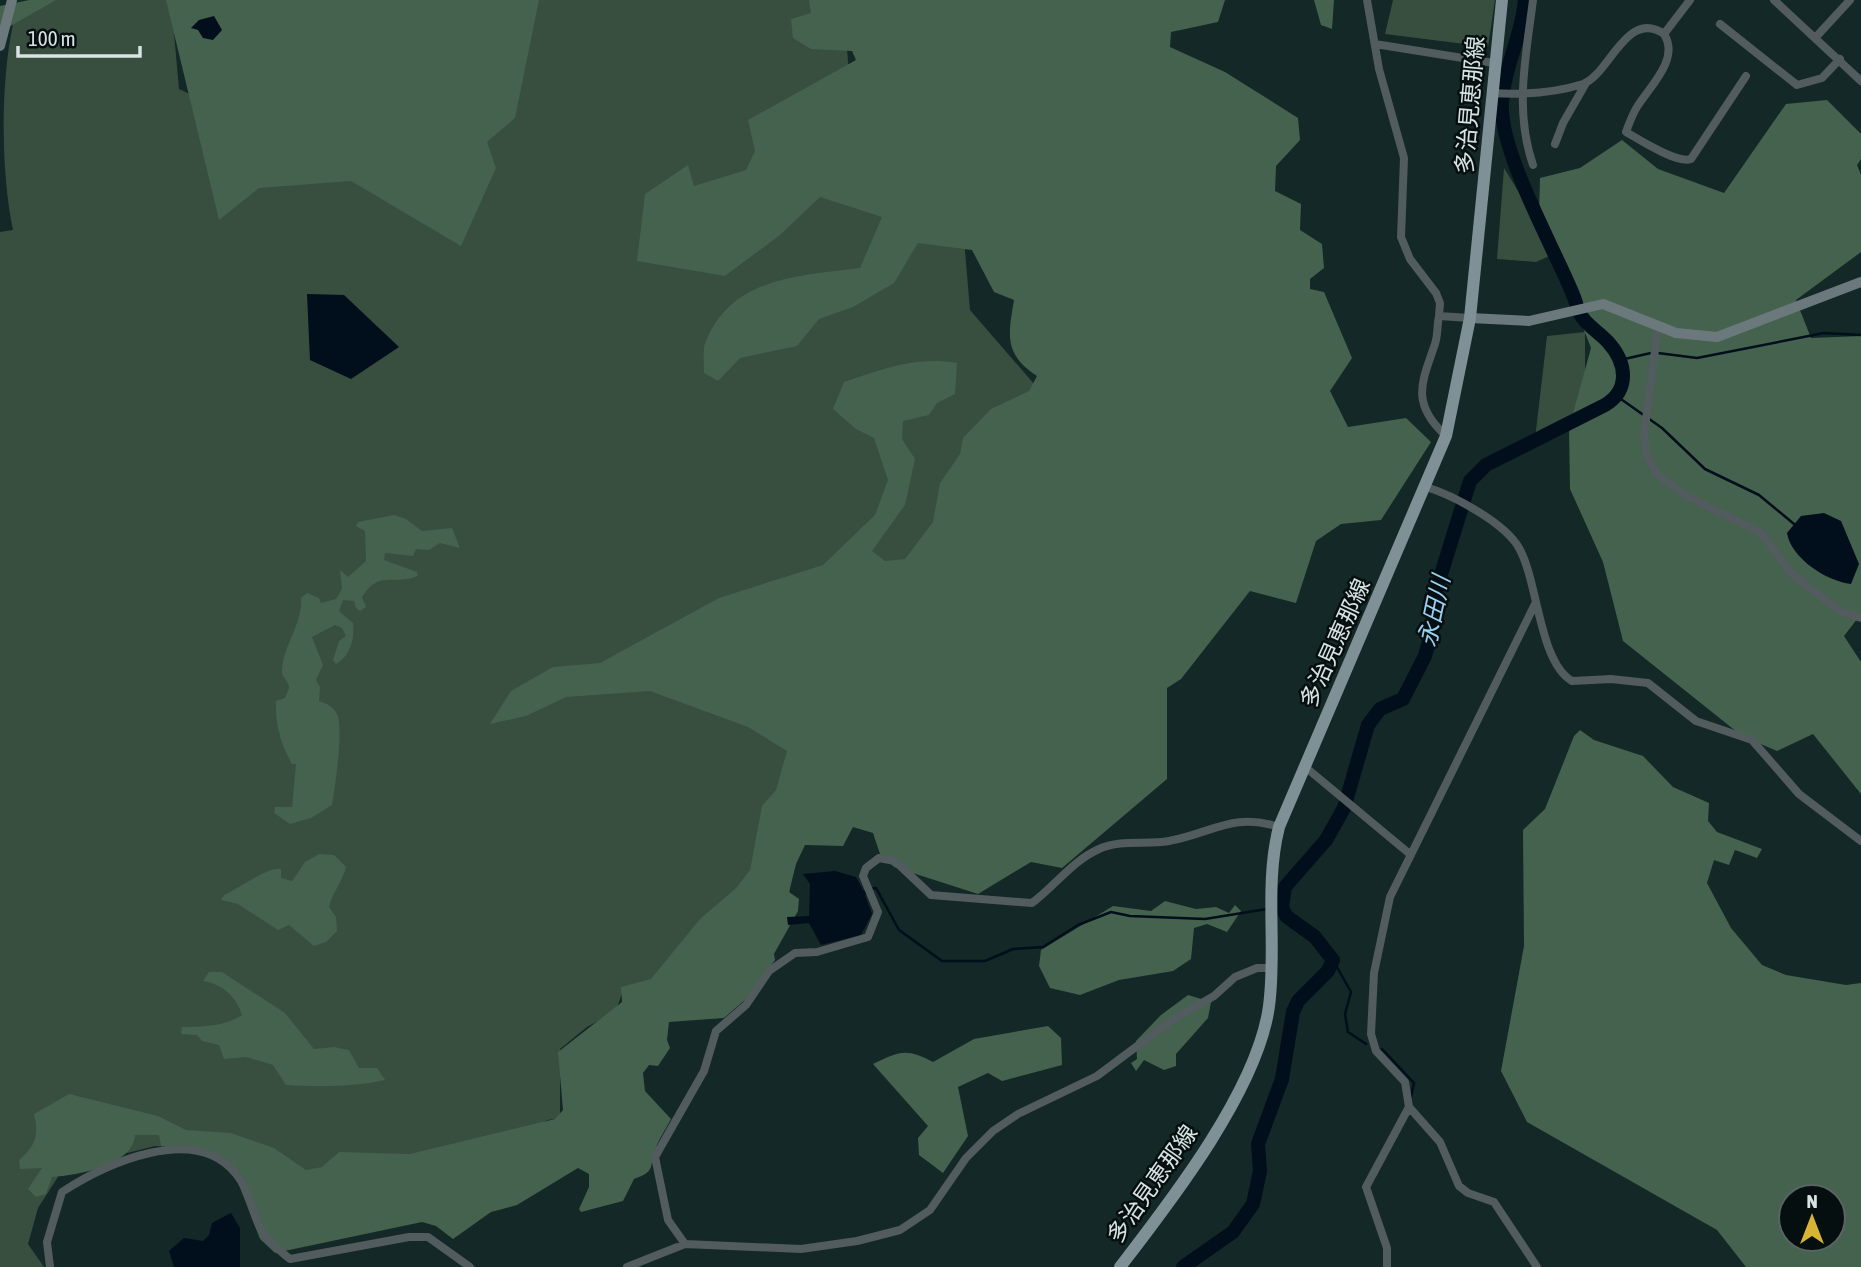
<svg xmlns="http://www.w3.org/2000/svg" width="1861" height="1267" font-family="'Asap Condensed','Noto Sans JP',sans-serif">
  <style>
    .green { fill: #384e3f }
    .forest { fill: #45624e; fill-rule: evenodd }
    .water { fill: #000f1b }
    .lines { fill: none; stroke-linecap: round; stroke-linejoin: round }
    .stream { stroke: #000f1b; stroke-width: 2.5 }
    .river { stroke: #000f1b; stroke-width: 14 }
    .street { stroke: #525b5d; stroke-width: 8 }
    .secondary { stroke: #6b797d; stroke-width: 10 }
    .primary { stroke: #7f9196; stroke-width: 12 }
    .labels { text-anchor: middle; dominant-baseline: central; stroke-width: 5; stroke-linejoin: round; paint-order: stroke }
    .street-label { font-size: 23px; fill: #d8e4e4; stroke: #060f0f }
    .water-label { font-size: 24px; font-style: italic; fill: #97d1f5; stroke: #060f0f }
  </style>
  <rect width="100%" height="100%" fill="#132827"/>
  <!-- green -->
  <path class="green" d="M33 0H171L179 89 371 177 511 0H843L849 73 959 180 970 310 1035 385 798 848 780 939 623 990 616 1011 587 1027 560 1049V1118L548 1120 491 1146 248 1187 212 1150 155 1146 63 1169 38 1208 28 1244 44 1267H0V232L13 230C0 169 0 68 17 8Z
    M1393 0H1495L1488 47 1385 34Z
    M1504 168 1556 253 1536 262 1497 259Z
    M1585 332V416L1535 439 1547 336Z"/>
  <!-- forest -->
  <path class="forest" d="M29 0H56L0 32V6Z
    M166 0H539L515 118 487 142 496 168 461 246 351 181 259 188 219 220Z
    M809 0H1225L1218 22 1171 32 1170 47 1225 72 1298 118 1300 140 1276 166 1275 191 1301 204 1300 230 1322 244 1324 268 1310 279V289L1324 292 1352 358 1330 391 1348 427 1406 418 1431 442 1381 520 1341 524 1316 541 1296 603 1250 591 1181 679 1167 688V779L1062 868 1031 862 978 894 894 867 880 854 873 833 853 827 843 846 805 845 796 864 789 892 799 899 798 911 774 954 775 960 746 999 724 1018 669 1022 667 1040 670 1048 658 1066 649 1065 643 1073 645 1091 671 1119C666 1129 658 1140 655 1150 649 1168 656 1171 634 1179L623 1201 581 1212 579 1209 589 1187V1174L578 1168 517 1205 491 1212 453 1239 436 1226 422 1222 275 1253 260 1239 230 1162 199 1148 161 1146 159 1135H135C133 1166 78 1175 52 1177L46 1194 36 1197 28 1189 42 1168 20 1169 19 1160C36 1145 39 1136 34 1114L69 1094 158 1116 186 1130 231 1133 274 1148 306 1170 322 1167 339 1152 410 1154 555 1119 563 1110 558 1052 622 1002 621 987 651 979 700 919 736 888 750 870 762 806 776 790 787 751 748 727 650 691 566 697 526 716 490 724 511 691 553 667 600 663 719 598 823 565 875 515 888 480 874 438 856 429 833 409 844 382C883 369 916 356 957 363L955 394 937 403 929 415 903 421 902 439 915 459 905 505 872 551 885 561 905 559 933 522 940 483 960 454 963 438 991 409 1029 391 1037 376C1004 354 1008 336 1014 300L994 292 972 250 918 243 894 283 853 307 819 319 797 346 740 358 718 381 704 373C704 363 702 349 706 341 733 276 801 276 860 268L882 217 820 197 780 235 725 276 637 261 645 194 688 165 694 186 746 170 755 151 748 120 856 60 852 51 811 49 793 38 791 19 811 13Z
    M1314 0H1334L1332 29 1321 25Z
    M1827 100 1861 134V159L1857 165 1861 175V252L1796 300 1811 338 1861 336V614L1844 636 1861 662V794L1813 734 1777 751 1742 736 1623 641 1603 562 1570 489 1569 428 1591 348 1539 215 1540 178 1580 168 1622 140 1658 169 1724 193 1786 104Z
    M394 515 406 519 422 531 452 528 460 548 440 543 429 550 416 549 413 556 385 553 384 560 417 572 418 576C394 586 379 569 362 597L366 607 360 611 356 608 354 601 343 600 339 611 353 623C355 638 350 657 336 664L333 660 339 641 346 636 342 628 335 625 312 637 323 665 316 680 320 687 319 701C327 704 333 706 337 714 344 727 335 788 332 805L311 818 290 824 274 813 275 807H292L296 764H292C281 745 275 724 276 701L285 698 289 688C288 678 281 679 282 669 284 644 303 623 301 598L307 593 319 598 321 603 336 599 342 589 340 570 348 577 366 561 365 531 356 526 358 522Z
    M1580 730 1594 740 1643 756 1673 787 1709 803 1708 821 1717 832 1762 849 1757 858 1735 850 1729 865 1714 860 1707 883 1731 928 1762 965 1786 975 1846 985 1861 983V1267H1746L1717 1230 1527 1122 1501 1071 1524 946 1523 830 1545 809 1574 736ZM1791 1197H1833V1239H1791Z
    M319 854 334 855 346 867C342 883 333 891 329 907L336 917 337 931 326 942 314 946 289 925 278 930 238 904 221 900 224 895C239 888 267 867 281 869V878L292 881 305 862Z
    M1165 901 1196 909 1216 907 1229 913 1235 905 1241 911 1227 932 1207 924 1194 928 1191 959 1173 971 1119 980 1080 995 1050 988 1039 966 1041 950 1113 906 1151 911Z
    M209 972H222L285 1013 314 1049 334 1047 349 1050 359 1068H377L385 1080C354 1087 318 1087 286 1085L273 1065 246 1057 224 1059 219 1045 202 1041 197 1035 181 1034 182 1027C200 1027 227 1026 242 1015 236 996 222 984 203 981Z
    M1188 995 1211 1002 1208 1018 1176 1054V1066L1164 1070 1144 1060 1136 1071 1131 1063 1137 1059 1136 1041 1161 1015Z
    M1048 1026 1061 1038 1062 1065 1002 1081 988 1073 958 1087 968 1136 943 1173 919 1155 918 1138 928 1126 873 1064C900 1051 906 1048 933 1062L974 1039Z"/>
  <!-- water -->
  <path class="water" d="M214 16 222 30 213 40 203 38 198 30 191 28 199 20Z
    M307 294 344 295 399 347 351 379 310 360Z
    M1824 513 1841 521 1859 564 1851 584C1826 581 1791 558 1787 533L1801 516Z
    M835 871 856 877 863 890 868 893 865 895 872 914 861 935 821 945 809 923 788 925 787 917 809 916 810 884 803 874Z
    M231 1213 240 1228V1267H174L169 1251 184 1238 203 1241 209 1235 212 1223Z"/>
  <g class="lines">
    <!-- stream -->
    <path class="stream" d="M1658 353 1697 358 1824 333 1861 335
      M1620 360 1651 353
      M1618 397 1662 428 1705 469 1759 495 1794 524
      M871 889 876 888 899 930 942 961H985L1013 949 1043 947 1078 925 1111 912 1130 916 1205 919 1267 909
      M1333 960 1351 992 1345 1014 1348 1032 1366 1044
      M1382 1049 1414 1083 1411 1097"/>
    <!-- river -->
    <path class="river" d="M1183 1267 1233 1232 1253 1204 1260 1171 1258 1144 1282 1079 1293 1012 1298 1001 1328 971 1333 960 1315 937 1286 916 1282 907 1285 887 1326 840 1344 808 1368 725 1380 709 1403 699 1425 656 1433 627 1434 597 1470 481 1486 465 1605 405C1630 390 1627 363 1608 342 1600 333 1589 327 1582 317 1578 311 1576 303 1574 297 1554 247 1499 152 1502 103 1504 67 1522 36 1525 0"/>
    <!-- street -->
    <path class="street" d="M1367 0 1379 69 1404 158 1401 237 1410 259 1436 293 1440 303 1439 316 1470 318
      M1774 0 1861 81
      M1720 24 1797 85 1822 78 1840 59
      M1664 34C1680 59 1650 86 1637 107 1632 115 1629 124 1626 132 1640 140 1677 164 1691 159L1746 76
      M1816 37 1850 0
      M1375 44 1494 63
      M1491 93C1521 95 1554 93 1583 84 1609 75 1627 8 1664 34L1690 0
      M1555 144 1563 123 1586 83
      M1533 165C1514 110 1526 56 1533 0
      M1439 316C1437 325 1438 335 1435 344 1422 382 1410 403 1446 436
      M1658 327 1644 435 1647 456 1657 474 1686 496 1760 532 1793 575 1841 612 1861 618
      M1426 487C1453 495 1505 523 1519 548 1538 581 1539 662 1572 681L1611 679 1648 683 1696 721 1752 740 1799 794 1861 841
      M1304 766 1411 855
      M1409 1107 1440 1142 1459 1186 1468 1193 1494 1202 1537 1267
      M685 1244 668 1220 655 1157 704 1071 716 1031 746 1005 769 971 795 953 817 952 868 937 878 912 863 876 866 868 879 858 895 861 931 895 1032 903C1055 886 1072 861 1099 849 1121 839 1146 845 1169 841 1213 833 1232 812 1279 827
      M50 1267 47 1242 62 1192C105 1164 195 1122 236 1174 248 1188 251 1207 258 1223 264 1239 278 1249 290 1259L409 1237H428L470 1267
      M627 1267 685 1244 801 1249 857 1241 900 1230 930 1210 966 1158 993 1131 1018 1114 1097 1076 1172 1020 1214 996 1235 977 1257 968H1272
      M1387 1267V1248L1366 1187 1409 1107 1405 1082 1376 1051 1371 1034 1374 973 1390 897 1535 604"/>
    <!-- secondary -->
    <path class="secondary" d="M0 46 12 0
      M1470 318 1529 321 1603 304 1676 333 1717 337 1861 282"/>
    <!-- primary -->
    <path class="primary" d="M1120 1267C1171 1201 1258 1089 1269 1006 1277 946 1264 886 1279 827L1446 436 1470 318 1502 0"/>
  </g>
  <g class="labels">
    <!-- street labels -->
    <g class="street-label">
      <text transform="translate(1470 105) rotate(-85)">多治見恵那線</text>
      <text transform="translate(1335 643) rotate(-66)">多治見恵那線</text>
      <text transform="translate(1152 1184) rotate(-55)">多治見恵那線</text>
    </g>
    <!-- water labels -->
    <g class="water-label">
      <text transform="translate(1434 611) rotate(-78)">永田川</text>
    </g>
  </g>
  <!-- north arrow -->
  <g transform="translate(1812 1218)"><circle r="33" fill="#060f0f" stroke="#5a6464" stroke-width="2"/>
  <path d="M0-5L12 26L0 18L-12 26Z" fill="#d8b434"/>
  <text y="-10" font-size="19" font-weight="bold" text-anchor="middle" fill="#d8e4e4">N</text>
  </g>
  <!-- scale -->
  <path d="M18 46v10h122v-10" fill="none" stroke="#d8e4e4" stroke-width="3.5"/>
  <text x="28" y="46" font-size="21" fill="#d8e4e4" stroke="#060f0f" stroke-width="5" paint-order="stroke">100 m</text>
</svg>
